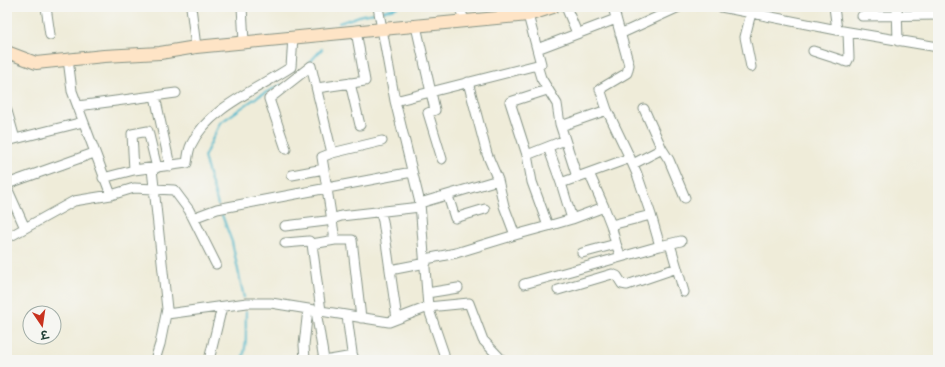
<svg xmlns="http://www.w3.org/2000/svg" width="945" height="367" font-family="'Indie Flower','Playpen Sans Deva',sans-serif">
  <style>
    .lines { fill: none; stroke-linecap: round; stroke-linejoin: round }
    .stream { stroke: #4fb8cc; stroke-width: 2 }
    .street-casing { stroke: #879486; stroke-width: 11 }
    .secondary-casing { stroke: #879486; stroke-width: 14 }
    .street { stroke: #fff; stroke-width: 9 }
    .secondary { stroke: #fee4c6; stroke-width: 12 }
  </style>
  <rect width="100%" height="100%" fill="#f6f6f2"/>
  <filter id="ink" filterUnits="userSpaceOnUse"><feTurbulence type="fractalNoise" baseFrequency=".025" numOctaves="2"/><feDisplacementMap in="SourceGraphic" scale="8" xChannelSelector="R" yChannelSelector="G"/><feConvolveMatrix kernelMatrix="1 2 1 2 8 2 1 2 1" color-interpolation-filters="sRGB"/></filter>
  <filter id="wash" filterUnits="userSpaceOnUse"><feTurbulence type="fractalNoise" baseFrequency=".012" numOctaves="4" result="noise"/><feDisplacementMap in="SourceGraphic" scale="16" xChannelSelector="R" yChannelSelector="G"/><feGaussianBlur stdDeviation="0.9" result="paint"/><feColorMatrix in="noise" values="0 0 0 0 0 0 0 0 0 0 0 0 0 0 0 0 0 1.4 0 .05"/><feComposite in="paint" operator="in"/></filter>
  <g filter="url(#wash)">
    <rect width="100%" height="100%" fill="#efecd9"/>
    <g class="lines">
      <!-- stream -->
      <path class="stream" d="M383 11 398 7
        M339 23 362 15 375 13
        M308 64 322 49
        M218 205 204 157 220 123 257 97 281 85
        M222 215 232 242 244 298
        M242 360C248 344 245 329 246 312"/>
    </g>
  </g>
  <g filter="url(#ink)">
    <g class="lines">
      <!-- street casing -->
      <g class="street-casing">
        <path id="street" d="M46 7 50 35
          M191 7 196 47
          M242 7 244 42
          M378 7 395 101 420 203 428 307 469 303 483 340 502 360
          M460 7 464 21
          M566 7 577 33
          M721 7 837 30 834 7
          M897 7 898 41
          M862 16 938 15
          M416 26 435 110 428 113 442 159
          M837 30 938 47
          M620 34 679 7
          M537 49 616 19
          M813 51 847 62 849 58 848 32
          M68 59 72 91 111 195
          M537 65 541 78 557 104 560 124 577 177
          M751 67 745 37 751 13
          M350 83 360 125
          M317 88 365 81 356 31
          M547 90 510 102 527 155 565 140
          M155 96 170 166
          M395 101 541 64 528 15
          M78 106 176 93
          M7 111 15 139
          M561 126 607 110
          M7 141 83 122
          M548 147 561 183 630 158 607 110 600 89 627 73 629 65 613 7
          M286 149 269 99 311 66 332 153
          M662 149 669 160 685 198
          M527 155 532 182 548 226 572 219
          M633 164 662 149 644 109
          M152 169 167 309 160 344 155 360
          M134 170 132 134 148 131 157 168
          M292 175 324 169
          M103 178 134 170 187 163C188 158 188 151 191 145 208 108 258 89 291 67L293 37
          M561 183 572 219 604 207 589 173
          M7 184 94 153
          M7 188 25 228
          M448 196 455 218 485 209
          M420 203 498 180 487 154 468 82
          M604 207 611 225 651 215 637 174 630 158
          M380 211 383 221 397 319
          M651 215 660 246 681 241
          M193 218 217 209 412 172
          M285 226 326 221 341 216 420 207
          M515 235 548 226
          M7 238 74 201 111 195 134 188 174 190 189 210 216 264
          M285 243 309 241 312 244 335 240
          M312 244 321 311
          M616 244 621 257 660 246
          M670 244 684 292
          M582 253 616 244 611 225
          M426 259 456 253 515 235 504 206 498 180
          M390 270 426 263
          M524 284 621 257
          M558 290 612 274 617 276 622 284 627 285 677 268
          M427 293 458 288
          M316 311 324 360
          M167 314 247 303H271L389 322 428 307 444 354
          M347 316 353 360
          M361 318 352 240H335L322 157 332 153 382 141
          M209 360 222 307
          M305 360 304 345 308 309
          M330 360 353 356"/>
      </g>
      <!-- secondary casing -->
      <g class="secondary-casing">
        <path id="secondary" d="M7 52 36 63 104 56 160 53 196 47 528 15 553 7"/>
      </g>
      <!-- street -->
      <use href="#street" class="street"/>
      <!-- secondary -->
      <use href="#secondary" class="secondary"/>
    </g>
  </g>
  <!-- margin -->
  <rect width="945" height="367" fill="none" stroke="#f6f6f2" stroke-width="24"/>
  <!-- north arrow -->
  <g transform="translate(42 325) rotate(167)"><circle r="19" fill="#f6f6f2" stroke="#a0aca6"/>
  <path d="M0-3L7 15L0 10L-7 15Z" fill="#c8321e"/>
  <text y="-6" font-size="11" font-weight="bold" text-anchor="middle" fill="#1f3d34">उ</text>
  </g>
</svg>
